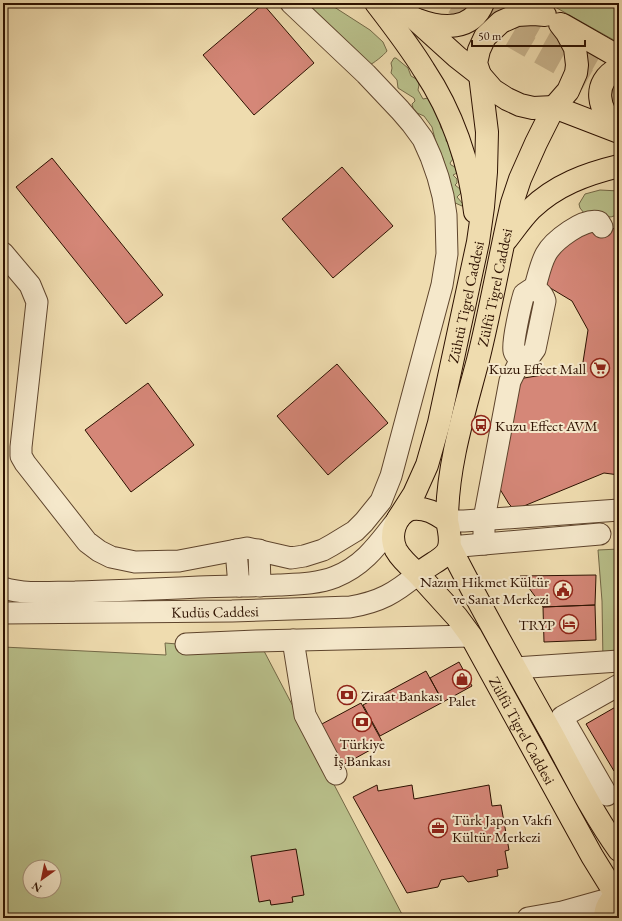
<svg xmlns="http://www.w3.org/2000/svg" width="622" height="921" font-family="'EB Garamond',serif">
  <style>
    .green { fill: #b9c08b; stroke: #736846; fill-rule: evenodd }
    .building { fill: #d58778; stroke: #2d1100 }
    .lines { fill: none; stroke-linecap: round; stroke-linejoin: round }
    .major-tunnel { stroke: #c8b38c; stroke-width: 22; stroke-dasharray: 22 11; stroke-linecap: butt }
    .minor-casing { stroke: #5e442c; stroke-width: 23 }
    .major-casing { stroke: #2d1100; stroke-width: 24 }
    .minor { stroke: #f5e8cb; stroke-width: 21 }
    .major { stroke: #efdcaf; stroke-width: 22 }
    .labels { text-anchor: middle; dominant-baseline: central; stroke-width: 4; stroke-linejoin: round; paint-order: stroke }
    .street-label { font-size: 15px; fill: #2d1100; stroke: #f5e8cb }
    .poi-label { font-size: 15px; fill: #2d1100; stroke: #f5e8cb; text-anchor: end }
  </style>
  <rect width="100%" height="100%" fill="#efdcaf"/>
  <filter id="stains"><feTurbulence type="fractalNoise" baseFrequency=".005" numOctaves="4"/><feColorMatrix values="0 0 0 0 .2 0 0 0 0 .09 0 0 0 0 .02 0 0 0 .5 -.17"/></filter>
  <radialGradient id="worn" r=".72"><stop offset=".6" stop-color="#630" stop-opacity="0"/><stop offset="1" stop-color="#630" stop-opacity=".3"/></radialGradient>
  <!-- green -->
  <path class="green" d="M300 3H328L370 30 383 42 387 51C384 55 373 64 369 65Z
    M548 3H619V43Z
    M394 58H396L408 68 411 76 418 80 419 85 418 90 423 99 428 98 431 102 432 106 438 116 441 128 447 135 446 141C452 146 450 153 453 159L450 163 451 165 455 167 457 173 453 175 457 179V183L455 185 460 189 461 193 457 197 463 204 462 206 453 202 443 158 438 151 432 127 424 116 417 113 413 108 412 104 415 101 414 98 398 88 397 80 391 73 392 68 391 63Z
    M600 190 619 191V214L611 217 584 213 580 208 579 204 585 194Z
    M619 549V661L603 662 602 601 598 550Z
    M165 643 264 651 404 918H3V647L166 655ZM30 867H54V891H30Z"/>
  <!-- building -->
  <path class="building" d="M263 4 314 63 254 115 203 55Z
    M52 158 163 295 126 324 16 187Z
    M342 167 393 226 333 278 282 219Z
    M602 228 619 229V475L604 473 519 508 512 507 509 504 498 486 518 379 579 369 583 362 588 330 572 301 542 283 568 235Z
    M337 364 388 423 328 475 277 416Z
    M148 383 194 445 131 492 85 430Z
    M596 575 595 605 543 607 520 576Z
    M595 605 596 640 544 642 543 607Z
    M459 662 472 686 443 702 430 678Z
    M426 671 443 702 380 736 363 705Z
    M361 703 383 743 343 765 320 725Z
    M619 705V768L614 771 586 724Z
    M377 785 378 791 412 785 414 799 489 785 492 806 501 805 509 850 505 851 508 868 497 870 498 876 468 882 463 876 441 880 438 887 407 893 353 797Z
    M296 849 304 895 292 897 293 902 271 905 270 900 259 902 251 856Z"/>
  <g class="lines">
    <!-- major-tunnel -->
    <path class="major-tunnel" d="M454 3 538 52 619 97
      M491 3 619 75"/>
    <!-- minor casing -->
    <g class="minor-casing">
      <g id="minor">
        <path d="M3 253 30 285 37 302 21 447V456L25 463 87 542 99 551 111 557 135 562 179 561 247 548 291 558 304 556 323 550 332 545 355 531 364 522 381 501 391 476 442 285 447 254 446 215 443 196 438 177 431 157 423 139 412 124 400 110 366 74 291 3"/>
        <path d="M530 290C538 289 543 294 545 301L535 349 530 356C524 358 516 358 514 351 512 342 521 304 524 294Z"/>
        <path d="M534 290C538 278 540 265 546 254 553 241 584 217 599 222L602 227"/>
        <path d="M447 521H464L619 510"/>
        <path d="M484 544V519L510 381 522 357"/>
        <path d="M450 547 600 534"/>
        <path d="M236 550 239 586"/>
        <path d="M259 550 260 586"/>
        <path d="M3 588C26 595 51 592 75 592 117 591 158 589 199 587 225 586 252 586 278 585 297 584 317 584 335 577 365 565 379 543 398 519"/>
        <path id="s1" d="M3 613 232 611 350 607C380 602 395 593 418 574"/>
        <path d="M293 640 305 715 336 774"/>
        <path d="M186 644 256 641 471 636"/>
        <path d="M515 668 619 661"/>
        <path d="M607 795 562 717 619 685"/>
        <path d="M528 918 562 912 612 898"/>
      </g>
    </g>
    <!-- major casing -->
    <g class="major-casing">
      <g id="major">
        <path d="M376 3C393 25 410 47 424 70 452 112 470 163 475 212"/>
        <path d="M390 3 415 19 457 57 480 75 493 90 507 99 520 105 533 108 554 107 619 132"/>
        <path d="M418 20C442 29 472 31 483 3"/>
        <path d="M563 25 619 57"/>
        <path d="M619 68C590 82 598 112 619 129"/>
        <path d="M506 240C514 230 522 218 531 209 556 185 586 174 619 166"/>
        <path d="M411 509C426 507 435 513 447 521 456 559 443 554 418 574 410 567 401 559 396 550 389 535 395 515 411 509Z"/>
        <path id="s2" d="M398 519 414 494 427 465 439 423 478 242 483 207 486 172 487 132 480 75 476 63 479 50 485 37 501 22 517 15 534 14 545 15"/>
        <path id="s3" d="M447 521C447 466 464 413 478 360 491 308 500 255 512 203L520 179 536 143 554 107 568 91 576 73 577 65 575 48 567 33 560 24"/>
        <path d="M450 547C482 610 517 672 552 734 573 773 593 814 619 850"/>
        <path id="s4" d="M418 574 457 617 471 636 592 856 616 895"/>
        <path d="M605 918C605 907 611 899 619 893"/>
      </g>
    </g>
    <!-- minor -->
    <use href="#minor" class="minor"/>
    <!-- major -->
    <use href="#major" class="major"/>
  </g>
  <!-- icons -->
  <defs>
    <g id="supermarket-ring" transform="scale(1)"><circle r="9.5" fill="#f5e8cb" stroke="#8f2418" stroke-width="1.5"/><path d="M-6-5.5h2.5l.6 2H6L4.5 2H-2.5L-4.4-4H-6ZM-1.5 3.2a1.3 1.3 0 1 0 .1 0ZM3 3.2a1.3 1.3 0 1 0 .1 0Z" fill="#8f2418"/></g>
    <g id="bus-ring" transform="scale(1)"><circle r="9.5" fill="#f5e8cb" stroke="#8f2418" stroke-width="1.5"/><path d="M-5-6H5V4H4V6H2V4H-2V6H-4V4H-5ZM-3.5-4V0h7V-4ZM-3.5 1.2v1.5H-2V1.2ZM2 1.2v1.5H3.5V1.2Z" fill="#8f2418"/></g>
    <g id="civic-ring" transform="scale(1)"><circle r="9.5" fill="#f5e8cb" stroke="#8f2418" stroke-width="1.5"/><path d="M-.6-6.5H3V-4.5H.6V-3L4-1V1h2V6H-6V1h2V-1L-.6-3ZM-1.2 2.5V6h2.4V2.5Z" fill="#8f2418"/></g>
    <g id="hotel-ring" transform="scale(1)"><circle r="9.5" fill="#f5e8cb" stroke="#8f2418" stroke-width="1.5"/><path d="M-6-4.5h1.5V1H6V5H4.5V3h-9V5H-6ZM-4 0a1.8 1.8 0 1 1 3.6 0ZM.5 0V-2.5h3Q6-2.5 6 0Z" fill="#8f2418"/></g>
    <g id="shop-ring" transform="scale(1)"><circle r="9.5" fill="#f5e8cb" stroke="#8f2418" stroke-width="1.5"/><path d="M-5-2.5h2.3a2.7 3.5 0 0 1 5.4 0H5L5.5 6h-11ZM-1.5-2.5h3a1.5 2.3 0 0 0-3 0Z" fill="#8f2418"/></g>
    <g id="bank-ring" transform="scale(1)"><circle r="9.5" fill="#f5e8cb" stroke="#8f2418" stroke-width="1.5"/><path d="M-6-4H6V4H-6ZM0-2.3a2.3 2.3 0 1 0 0 4.6a2.3 2.3 0 1 0 0-4.6Z" fill="#8f2418"/></g>
    <g id="office-ring" transform="scale(1)"><circle r="9.5" fill="#f5e8cb" stroke="#8f2418" stroke-width="1.5"/><path d="M-6-3h4V-5.5h4V-3h4V5H-6ZM-1-4.5V-3h2v-1.5ZM-6 0V1H6V0Z" fill="#8f2418"/></g>
  </defs>
  <g fill-rule="evenodd">
    <use href="#supermarket-ring" x="600" y="368"/>
    <use href="#bus-ring" x="481" y="425"/>
    <use href="#civic-ring" x="563" y="590"/>
    <use href="#hotel-ring" x="569" y="624"/>
    <use href="#shop-ring" x="462" y="679"/>
    <use href="#bank-ring" x="347" y="695"/>
    <use href="#bank-ring" x="362" y="722"/>
    <use href="#office-ring" x="438" y="828"/>
  </g>
  <g class="labels">
    <!-- street labels -->
    <g class="street-label">
      <text stroke="none"><textPath href="#s3" startOffset="239">Zülfü Tigrel Caddesi</textPath></text>
      <text stroke="none"><textPath href="#s2" startOffset="229">Zühtü Tigrel Caddesi</textPath></text>
      <text stroke="none"><textPath href="#s1" startOffset="212">Kudüs Caddesi</textPath></text>
      <text stroke="none"><textPath href="#s4" startOffset="189">Zülfü Tigrel Caddesi</textPath></text>
    </g>
    <!-- poi labels -->
    <g class="poi-label">
      <text x="586" y="368">Kuzu Effect Mall</text>
      <text x="495" y="425" text-anchor="start">Kuzu Effect AVM</text>
      <text x="549" y="581">Nazım Hikmet Kültür<tspan x="549" dy="17">ve Sanat Merkezi</tspan></text>
      <text x="555" y="624">TRYP</text>
      <text x="361" y="695" text-anchor="start">Ziraat Bankası</text>
      <text x="462" y="700" text-anchor="middle">Palet</text>
      <text x="362" y="743" text-anchor="middle">Türkiye<tspan x="362" dy="17">İş Bankası</tspan></text>
      <text x="452" y="819" text-anchor="start">Türk Japon Vakfı<tspan x="452" dy="17">Kültür Merkezi</tspan></text>
    </g>
  </g>
  <!-- margin -->
  <rect width="622" height="921" fill="none" stroke="#efdcaf" stroke-width="16"/>
  <rect x="4" y="4" width="614" height="913" fill="none" stroke="#2d1100" stroke-width="2"/>
  <rect x="8" y="8" width="606" height="905" fill="none" stroke="#2d1100"/>
  <!-- north arrow -->
  <g transform="translate(42 879) rotate(213)"><circle r="19" fill="#f5e8cb" stroke="#a5927a"/>
  <path d="M0-3L7 15L0 10L-7 15Z" fill="#8f2418"/>
  <text y="-6" font-size="11" font-weight="bold" text-anchor="middle" fill="#2d1100">N</text>
  </g>
  <!-- scale -->
  <path d="M472 40v6h113v-6" fill="none" stroke="#2d1100" stroke-width="2"/>
  <text x="478" y="40" font-size="12" fill="#2d1100" stroke="#f5e8cb" stroke-width="3" paint-order="stroke">50 m</text>
  <rect width="100%" height="100%" filter="url(#stains)"/>
  <rect width="100%" height="100%" fill="url(#worn)"/>
</svg>
